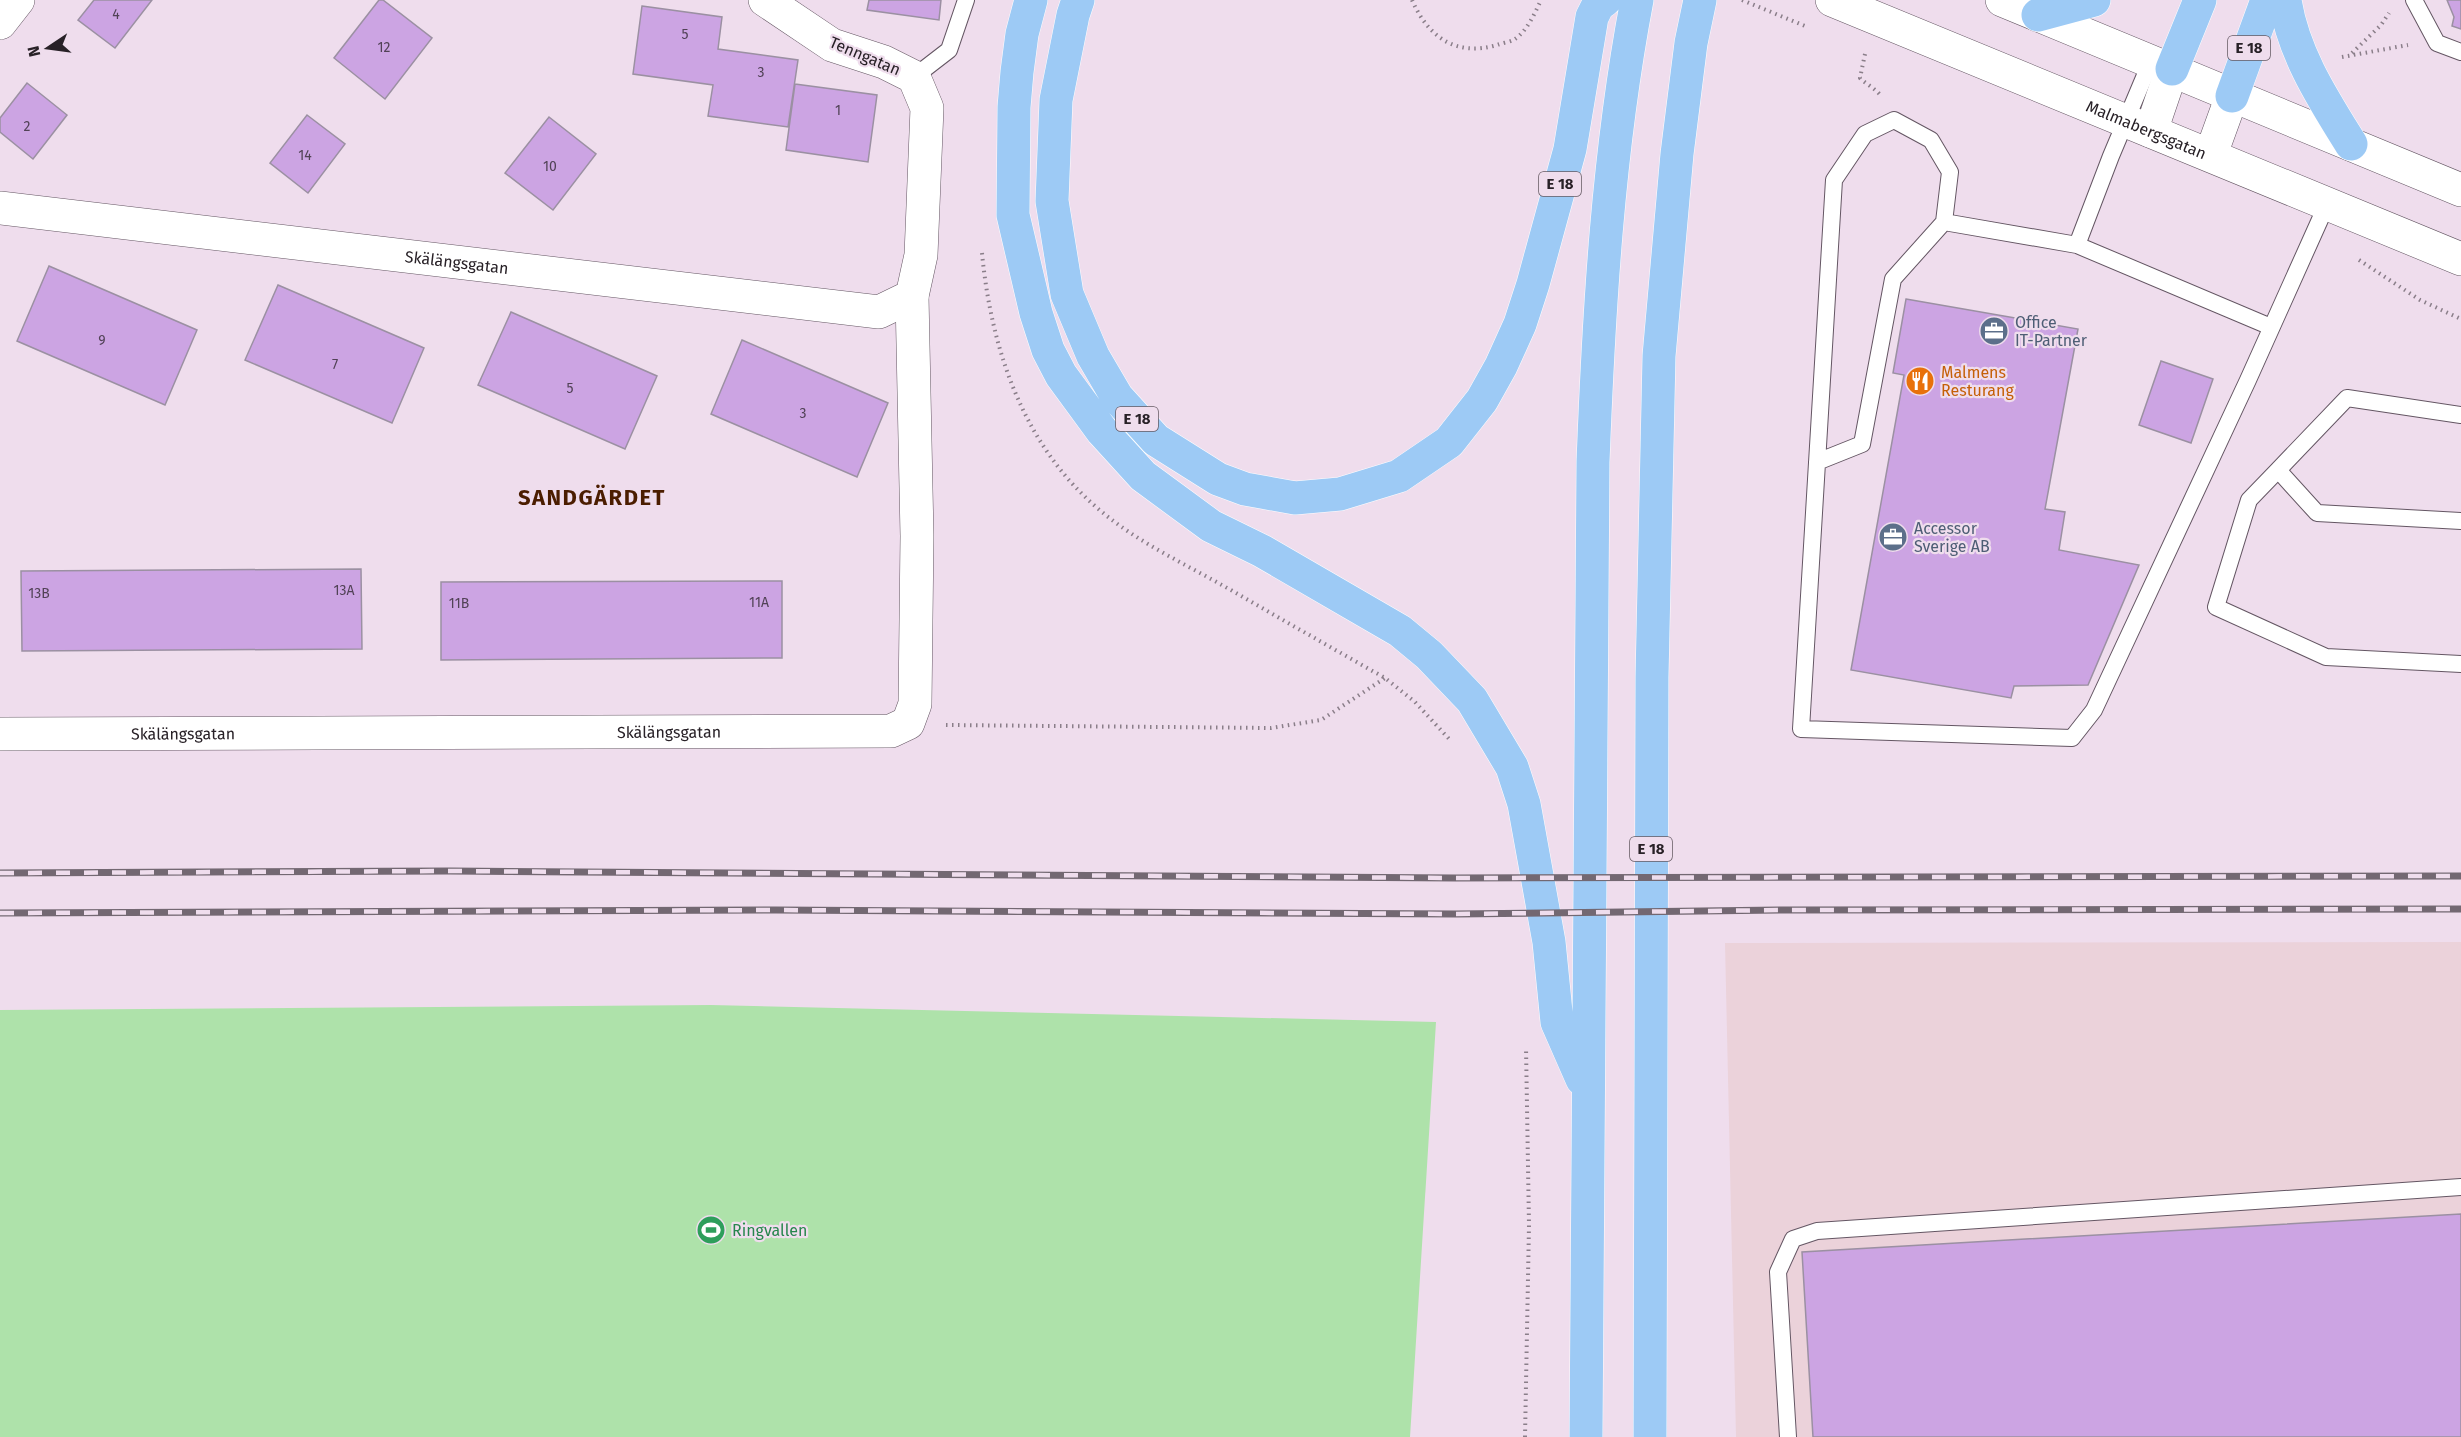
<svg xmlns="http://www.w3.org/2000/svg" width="2461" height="1437" font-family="'Fira Sans',sans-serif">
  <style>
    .commercial { fill: #ebd2da }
    .green { fill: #aee2aa }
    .building { fill: #cca4e3; stroke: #9b90a2; stroke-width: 1.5 }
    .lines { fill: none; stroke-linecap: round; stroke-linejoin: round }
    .lane-casing { stroke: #645663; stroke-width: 18 }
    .street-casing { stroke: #645663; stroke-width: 34 }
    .secondary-casing { stroke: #645663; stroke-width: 34 }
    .highway-casing { stroke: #fff; stroke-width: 34 }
    .path { stroke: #8a7e89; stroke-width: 4; stroke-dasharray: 1.5 4.5; stroke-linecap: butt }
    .lane { stroke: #fff; stroke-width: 16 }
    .street { stroke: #fff; stroke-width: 33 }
    .secondary { stroke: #fff; stroke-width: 33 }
    .highway { stroke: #9dcaf5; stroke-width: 33 }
    .rail-casing { stroke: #736872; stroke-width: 7 }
    .rail { stroke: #efdded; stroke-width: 4.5; stroke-dasharray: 14; stroke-linecap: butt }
    .labels { text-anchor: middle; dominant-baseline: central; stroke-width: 4.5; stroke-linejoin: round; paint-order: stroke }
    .number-label { font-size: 14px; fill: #514256 }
    .shield { fill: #efdded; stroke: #645962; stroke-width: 1.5 }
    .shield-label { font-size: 15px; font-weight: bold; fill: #282127 }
    .street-label { font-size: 16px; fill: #282127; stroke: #efdded }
    .service-label { font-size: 16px; fill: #4e5e75; stroke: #efdded; text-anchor: start }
    .food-label { font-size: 16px; fill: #c56008; stroke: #efdded; text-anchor: start }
    .leisure-label { font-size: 16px; fill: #27864d; stroke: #efdded; text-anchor: start }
    .district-label { font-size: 22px; font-weight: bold; letter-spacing: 1.5px; fill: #4b1d00; stroke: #efdded }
  </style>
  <rect width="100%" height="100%" fill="#efdded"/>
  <!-- commercial -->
  <path class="commercial" d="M2461 942V1437H1736L1725 943Z"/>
  <!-- green -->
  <path class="green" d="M711 1005 1436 1022 1410 1437H0V1010Z"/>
  <!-- building -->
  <path class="building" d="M94 0H152L115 48 78 20Z
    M379 0H383L432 38 385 99 334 58Z
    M869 0H941L939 20 867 10Z
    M2447 0H2461V29L2452 26 2454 17Z
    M642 6 722 17 718 49 798 60 788 127 708 116 713 85 633 74Z
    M27 83 67 115 33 159 0 132V118Z
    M795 84 877 95 868 162 786 150Z
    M307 115 345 144 308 193 270 163Z
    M549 117 596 154 553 210 505 173Z
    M49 266 197 330 165 405 17 341Z
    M278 285 424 348 392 423 245 360Z
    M1906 299 2078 329 2045 509 2065 512 2059 550 2139 565 2088 685 2014 686 2011 698 1851 670 1904 375 1893 373Z
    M511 312 657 376 625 449 478 385Z
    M742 340 888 403 857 477 711 414Z
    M2161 361 2213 379 2191 443 2139 425Z
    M361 569 362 649 22 651 21 571Z
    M782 581V658L441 660V582Z
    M2461 1214V1437H1813L1802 1252Z"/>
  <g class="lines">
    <!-- lane casing -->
    <g class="lane-casing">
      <path id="lane" d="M2414 0 2437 43 2461 52
        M2151 61 2111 156 2077 245 1944 222 1950 172 1931 140 1894 120 1865 134 1834 180 1801 729 2072 738 2094 710 2248 380 2327 204
        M914 77 949 50 966 0
        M2077 245 2271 327
        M2461 415 2347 398 2278 470 2317 513 2461 521
        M1817 462 1862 444 1893 279 1944 222
        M2278 470 2249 500 2216 607 2326 657 2461 664
        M1788 1437 1778 1272 1793 1239 1817 1231 2461 1187"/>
    </g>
    <!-- street casing -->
    <g class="street-casing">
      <g id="street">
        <path d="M0 23 18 0"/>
        <path id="s1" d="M0 208 879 312 912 296 921 255 927 108 914 77 884 62 832 45 765 0"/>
        <path id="s2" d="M0 734 891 731 908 723 915 704 917 536 912 296"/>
      </g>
    </g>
    <!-- secondary casing -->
    <g class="secondary-casing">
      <g id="secondary">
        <path id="s3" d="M1832 0 2461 259"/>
        <path d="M2002 0 2461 190"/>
        <path d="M2151 131 2172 69"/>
        <path d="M2211 154 2232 96"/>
      </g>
    </g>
    <!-- highway casing -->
    <g class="highway-casing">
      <path id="highway" d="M1031 0 1022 34 1017 72 1014 107 1013 215 1036 313 1048 350 1061 375 1102 431 1143 476 1211 526 1262 551 1400 631 1429 655 1472 700 1512 767 1524 804 1549 942 1557 1022 1582 1079
        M1078 0 1073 15 1056 100 1052 201 1067 294 1093 356 1117 397 1156 440 1218 479 1245 489 1295 498 1340 494 1399 476 1449 442 1482 400 1501 366 1520 324 1533 284 1570 149 1592 17 1598 5 1605 0
        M2285 0C2293 53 2323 99 2351 144
        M2038 15 2094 0
        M2172 69 2200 0
        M2232 96 2267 0
        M1586 1437 1593 462C1599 307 1608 152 1637 0
        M1650 1437 1652 677 1659 356 1677 154 1691 43 1700 0"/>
    </g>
    <!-- path -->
    <path class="path" d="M1412 0C1428 37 1456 57 1497 45 1502 43 1510 42 1515 39 1527 31 1535 13 1541 0
      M1742 0 1805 26
      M2352 53 2381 25 2389 13
      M1865 54 1860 78C1867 85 1875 88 1881 96
      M2342 57 2408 45
      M982 253C991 347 1022 442 1095 506 1132 539 1179 561 1222 585 1276 616 1330 647 1385 678L1415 702 1451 741
      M2359 260 2420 300 2461 319
      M946 725 1271 728 1321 720 1385 678
      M1525 1437 1529 1225 1526 1047"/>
    <!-- lane -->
    <use href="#lane" class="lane"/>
    <!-- street -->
    <use href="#street" class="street"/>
    <!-- secondary -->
    <use href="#secondary" class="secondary"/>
    <!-- highway -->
    <use href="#highway" class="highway"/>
    <!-- rail casing -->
    <g class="rail-casing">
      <path id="rail" d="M0 873 450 871 1456 878 2461 876
        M0 913 776 910 1456 914 1782 910 2461 909"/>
    </g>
    <!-- rail -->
    <use href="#rail" class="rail"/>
  </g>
  <!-- icons -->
  <defs>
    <g id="office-disc" transform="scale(1.5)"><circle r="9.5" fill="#5c6f8a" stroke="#efdded"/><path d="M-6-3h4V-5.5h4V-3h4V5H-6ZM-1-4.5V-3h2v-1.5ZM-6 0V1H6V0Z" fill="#fff"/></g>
    <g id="restaurant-disc" transform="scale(1.5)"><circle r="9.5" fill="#e8710a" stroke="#efdded"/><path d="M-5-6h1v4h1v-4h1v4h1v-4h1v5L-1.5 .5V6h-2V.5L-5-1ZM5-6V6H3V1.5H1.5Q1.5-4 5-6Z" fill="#fff"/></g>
    <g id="stadium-disc" transform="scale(1.5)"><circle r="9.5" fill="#2e9e5b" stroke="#efdded"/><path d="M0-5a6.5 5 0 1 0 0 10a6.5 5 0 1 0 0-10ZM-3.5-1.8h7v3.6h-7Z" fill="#fff"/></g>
  </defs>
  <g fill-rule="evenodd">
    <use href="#office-disc" x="1994" y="331"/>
    <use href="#restaurant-disc" x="1920" y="381"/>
    <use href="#office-disc" x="1893" y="537"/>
    <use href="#stadium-disc" x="711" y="1230"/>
  </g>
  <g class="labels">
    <!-- number labels -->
    <g class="number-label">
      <text x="116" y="14">4</text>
      <text x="685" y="34">5</text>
      <text x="384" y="47">12</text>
      <text x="761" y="72">3</text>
      <text x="838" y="110">1</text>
      <text x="27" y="126">2</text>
      <text x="305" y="155">14</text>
      <text x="550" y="166">10</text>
      <text x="102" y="340">9</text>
      <text x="335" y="364">7</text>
      <text x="570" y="388">5</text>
      <text x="803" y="413">3</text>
      <text x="344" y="590">13A</text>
      <text x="39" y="593">13B</text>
      <text x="759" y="602">11A</text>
      <text x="459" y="603">11B</text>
    </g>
    <!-- shield labels -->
    <g class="shield">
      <rect x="2228" y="36" width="42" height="24" rx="4.5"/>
      <rect x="1539" y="172" width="42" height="24" rx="4.5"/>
      <rect x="1116" y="407" width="42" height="24" rx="4.5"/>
      <rect x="1630" y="837" width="42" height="24" rx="4.5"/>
    </g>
    <g class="shield-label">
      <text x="2249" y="48">E 18</text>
      <text x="1560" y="184">E 18</text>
      <text x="1137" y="419">E 18</text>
      <text x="1651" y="849">E 18</text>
    </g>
    <!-- street labels -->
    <g class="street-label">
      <text transform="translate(865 56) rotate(23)">Tenngatan</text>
      <text stroke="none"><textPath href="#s3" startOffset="340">Malmabergsgatan</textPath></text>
      <text stroke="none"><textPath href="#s1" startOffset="460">Skälängsgatan</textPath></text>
      <text stroke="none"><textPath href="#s2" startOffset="669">Skälängsgatan</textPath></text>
      <text stroke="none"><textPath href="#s2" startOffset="183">Skälängsgatan</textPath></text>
    </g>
    <!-- service labels -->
    <g class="service-label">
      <text x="2015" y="322">Office<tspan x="2015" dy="18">IT-Partner</tspan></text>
      <text x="1914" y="528">Accessor<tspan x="1914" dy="18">Sverige AB</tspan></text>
    </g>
    <!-- food labels -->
    <g class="food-label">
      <text x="1941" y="372">Malmens<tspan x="1941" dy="18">Resturang</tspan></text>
    </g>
    <!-- leisure labels -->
    <g class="leisure-label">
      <text x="732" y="1230">Ringvallen</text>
    </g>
    <!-- district labels -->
    <g class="district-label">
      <text x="592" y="497">SANDGÄRDET</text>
    </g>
  </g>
  <!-- north arrow -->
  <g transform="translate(48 48) rotate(257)" stroke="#efdded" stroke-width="4.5" paint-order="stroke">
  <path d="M0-4.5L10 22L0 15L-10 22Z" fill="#282127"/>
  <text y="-9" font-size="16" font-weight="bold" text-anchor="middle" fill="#282127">N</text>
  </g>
</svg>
